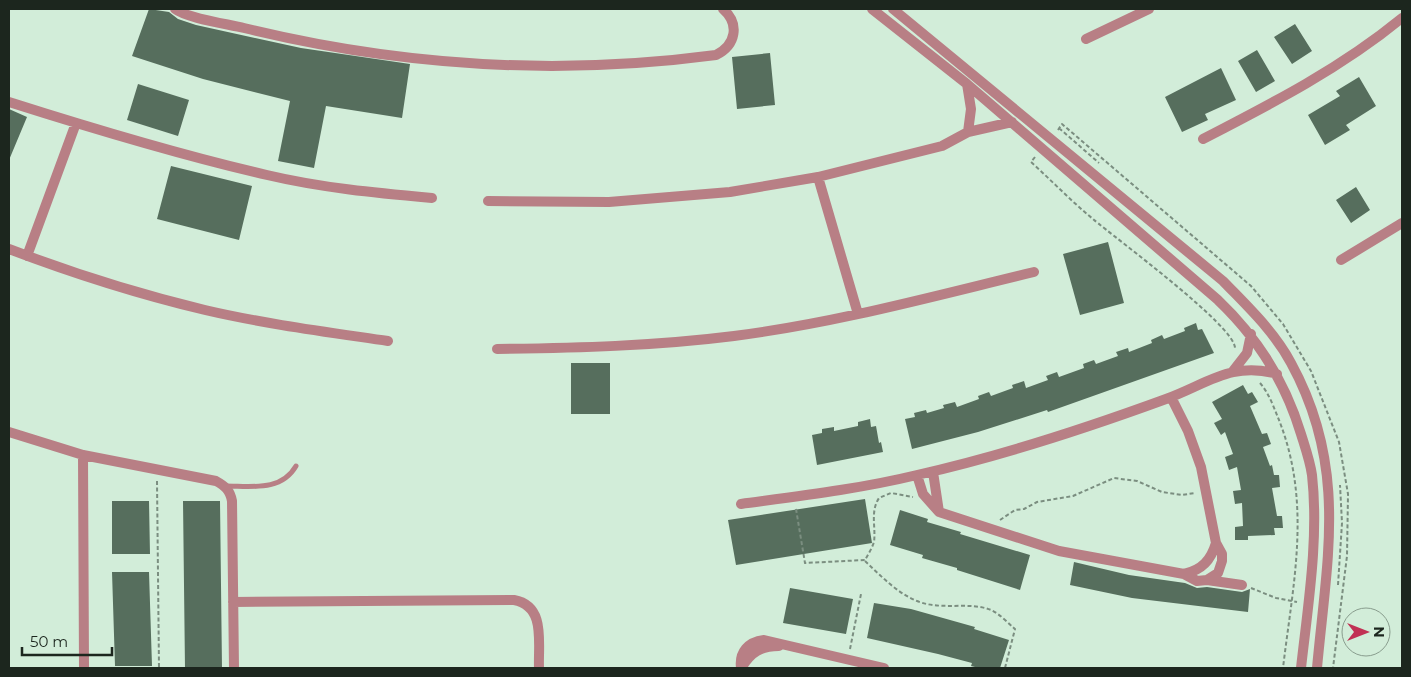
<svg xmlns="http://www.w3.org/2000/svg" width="1411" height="677" font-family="Montserrat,sans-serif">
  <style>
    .building { fill: #566e5d }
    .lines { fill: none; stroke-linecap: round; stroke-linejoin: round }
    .path { stroke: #7b8e80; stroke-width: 2; stroke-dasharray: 4 2.5; stroke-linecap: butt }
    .lane { stroke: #b87f85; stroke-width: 5 }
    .street { stroke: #b87f85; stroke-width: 10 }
  </style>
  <rect width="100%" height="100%" fill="#d2edd9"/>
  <!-- building -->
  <path class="building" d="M149 9 169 12 178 19 196 25 301 48 410 64 402 118 326 106 314 168 278 161 290 101 203 79 132 56Z
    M1295 24 1312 51 1292 64 1274 37Z
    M1257 50 1275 81 1256 92 1238 61Z
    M770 53 775 105 737 109 732 57Z
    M1221 68 1236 100 1205 114 1208 120 1182 132 1165 97Z
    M1359 77 1376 106 1346 125 1350 130 1325 145 1308 115 1340 96 1336 91Z
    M138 84 189 100 178 136 127 120Z
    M9 109 27 117 9 160Z
    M171 166 252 186 239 240 157 219Z
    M1356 187 1370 210 1351 223 1336 200Z
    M1108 242 1124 303 1080 315 1063 254Z
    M1196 323 1198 330 1202 329 1214 353 1048 412 1047 410 978 432 912 449 905 419 915 417 914 413 926 410 927 413 944 408 943 405 955 402 957 407 979 399 978 396 989 392 991 396 1013 388 1012 385 1024 381 1026 388 1048 380 1046 376 1057 372 1059 377 1084 368 1083 364 1094 360 1096 364 1118 356 1116 352 1128 348 1129 352 1152 343 1151 340 1162 335 1164 339 1185 331 1184 328Z
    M571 363H610V414H571Z
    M1243 385 1248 394 1252 392 1258 402 1250 406 1262 434 1267 433 1271 444 1263 447 1270 466 1272 465 1274 475H1279L1280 487 1272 488 1277 516H1282L1283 528H1274L1275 535 1248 536V540H1235V527L1243 526 1242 503 1235 504 1233 491 1241 490 1237 467 1229 470 1225 457 1233 454 1225 432 1221 435 1214 423 1222 419 1212 402Z
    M870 419 871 427 876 426 879 443 881 442 883 452 817 465 812 435 822 433V429L834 427V431L858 426V422Z
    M865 499 872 543 736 565 728 520Z
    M112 501H149L150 554H112Z
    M183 501H220L222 668H185Z
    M900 510 928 519 927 522 961 532 960 534 1030 555 1020 590 957 570V568L922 558 923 555 890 545Z
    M1074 562 1129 575 1185 583 1197 588 1207 587 1242 592 1250 589 1248 612 1132 598 1070 585Z
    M112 572H149L152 666H115Z
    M790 588 853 599 846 634 783 623Z
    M874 603 911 609 975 627 974 629 1009 640 1000 668H979L971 666 972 663 938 654 867 638Z"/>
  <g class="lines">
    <!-- path -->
    <path class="path" d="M1059 128 1099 163
      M1058 130 1062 124 1251 286 1283 324 1311 371 1339 442 1348 494 1347 556 1333 668
      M1035 157 1031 162C1052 181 1071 201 1093 219 1115 238 1235 326 1235 348
      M1260 383C1269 393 1274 408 1279 420 1312 504 1293 583 1283 668
      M157 481 159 668
      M796 509 805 563 865 560C868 555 872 548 874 542 876 527 870 512 879 498L891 493 913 497
      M1000 520 1015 510 1024 509 1037 502 1073 496 1114 478 1137 481 1162 492 1182 495 1195 493
      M865 561C881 576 897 593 917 601 941 611 969 601 991 610 1000 614 1008 623 1015 629L1005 668
      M1338 585 1342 523 1340 485
      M1251 588 1276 598 1297 602
      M850 649 861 594"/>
    <!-- lane -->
    <path class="lane" d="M225 486C251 486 281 492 296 466"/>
    <!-- street -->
    <path class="street" d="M175 9C186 18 228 24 244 28 399 66 558 76 716 55 736 45 740 24 723 9
      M872 9 967 84 1218 300C1258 338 1285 381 1301 434 1305 447 1310 461 1312 475 1319 538 1308 605 1301 668
      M893 9 1223 281C1247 306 1274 331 1291 363 1348 467 1327 558 1317 668
      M1086 39 1149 9
      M967 84 971 109 968 132
      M9 102C94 129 180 155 267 175 322 188 377 193 432 198
      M1203 139C1273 103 1341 68 1402 18
      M818 177 858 314
      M488 201 609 202 730 192 818 177 942 146 968 132 1012 122
      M9 249C72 273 138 294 205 310 265 324 327 332 388 341
      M27 256 76 123
      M1341 260 1402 223
      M497 349C576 348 655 346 734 336 836 323 934 296 1034 272
      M1233 371 1247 353 1251 334
      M1171 397 1188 431 1201 467 1216 543 1222 554V561L1218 573 1207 580 1197 581 1184 574
      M9 432 83 455 216 481C225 486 230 490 232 501L234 668
      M83 455 84 668
      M933 472 939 512
      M917 475 923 494 939 512 1059 551 1184 574C1202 570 1211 560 1216 543
      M741 504C800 496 859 489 917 475 1002 456 1084 429 1166 399 1207 384 1232 361 1277 374
      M1207 580 1242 585
      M233 602 514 600C546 606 538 642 539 668
      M742 667C751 652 761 646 779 646
      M741 668C739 652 748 642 764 640L884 668"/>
  </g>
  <!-- border -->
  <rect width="1411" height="677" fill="none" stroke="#1c261e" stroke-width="20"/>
  <!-- north arrow -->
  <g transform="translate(1366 632) rotate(90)"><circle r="24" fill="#d2edd9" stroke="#899d8e"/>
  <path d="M0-4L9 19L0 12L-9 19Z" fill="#c13154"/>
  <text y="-8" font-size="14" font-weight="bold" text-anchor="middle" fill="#1c261e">N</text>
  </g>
  <!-- scale -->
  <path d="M22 647v8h90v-8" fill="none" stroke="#1c261e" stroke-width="2.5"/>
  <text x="30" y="647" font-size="15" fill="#1c261e" stroke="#d2edd9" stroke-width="4" paint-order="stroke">50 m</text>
</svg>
